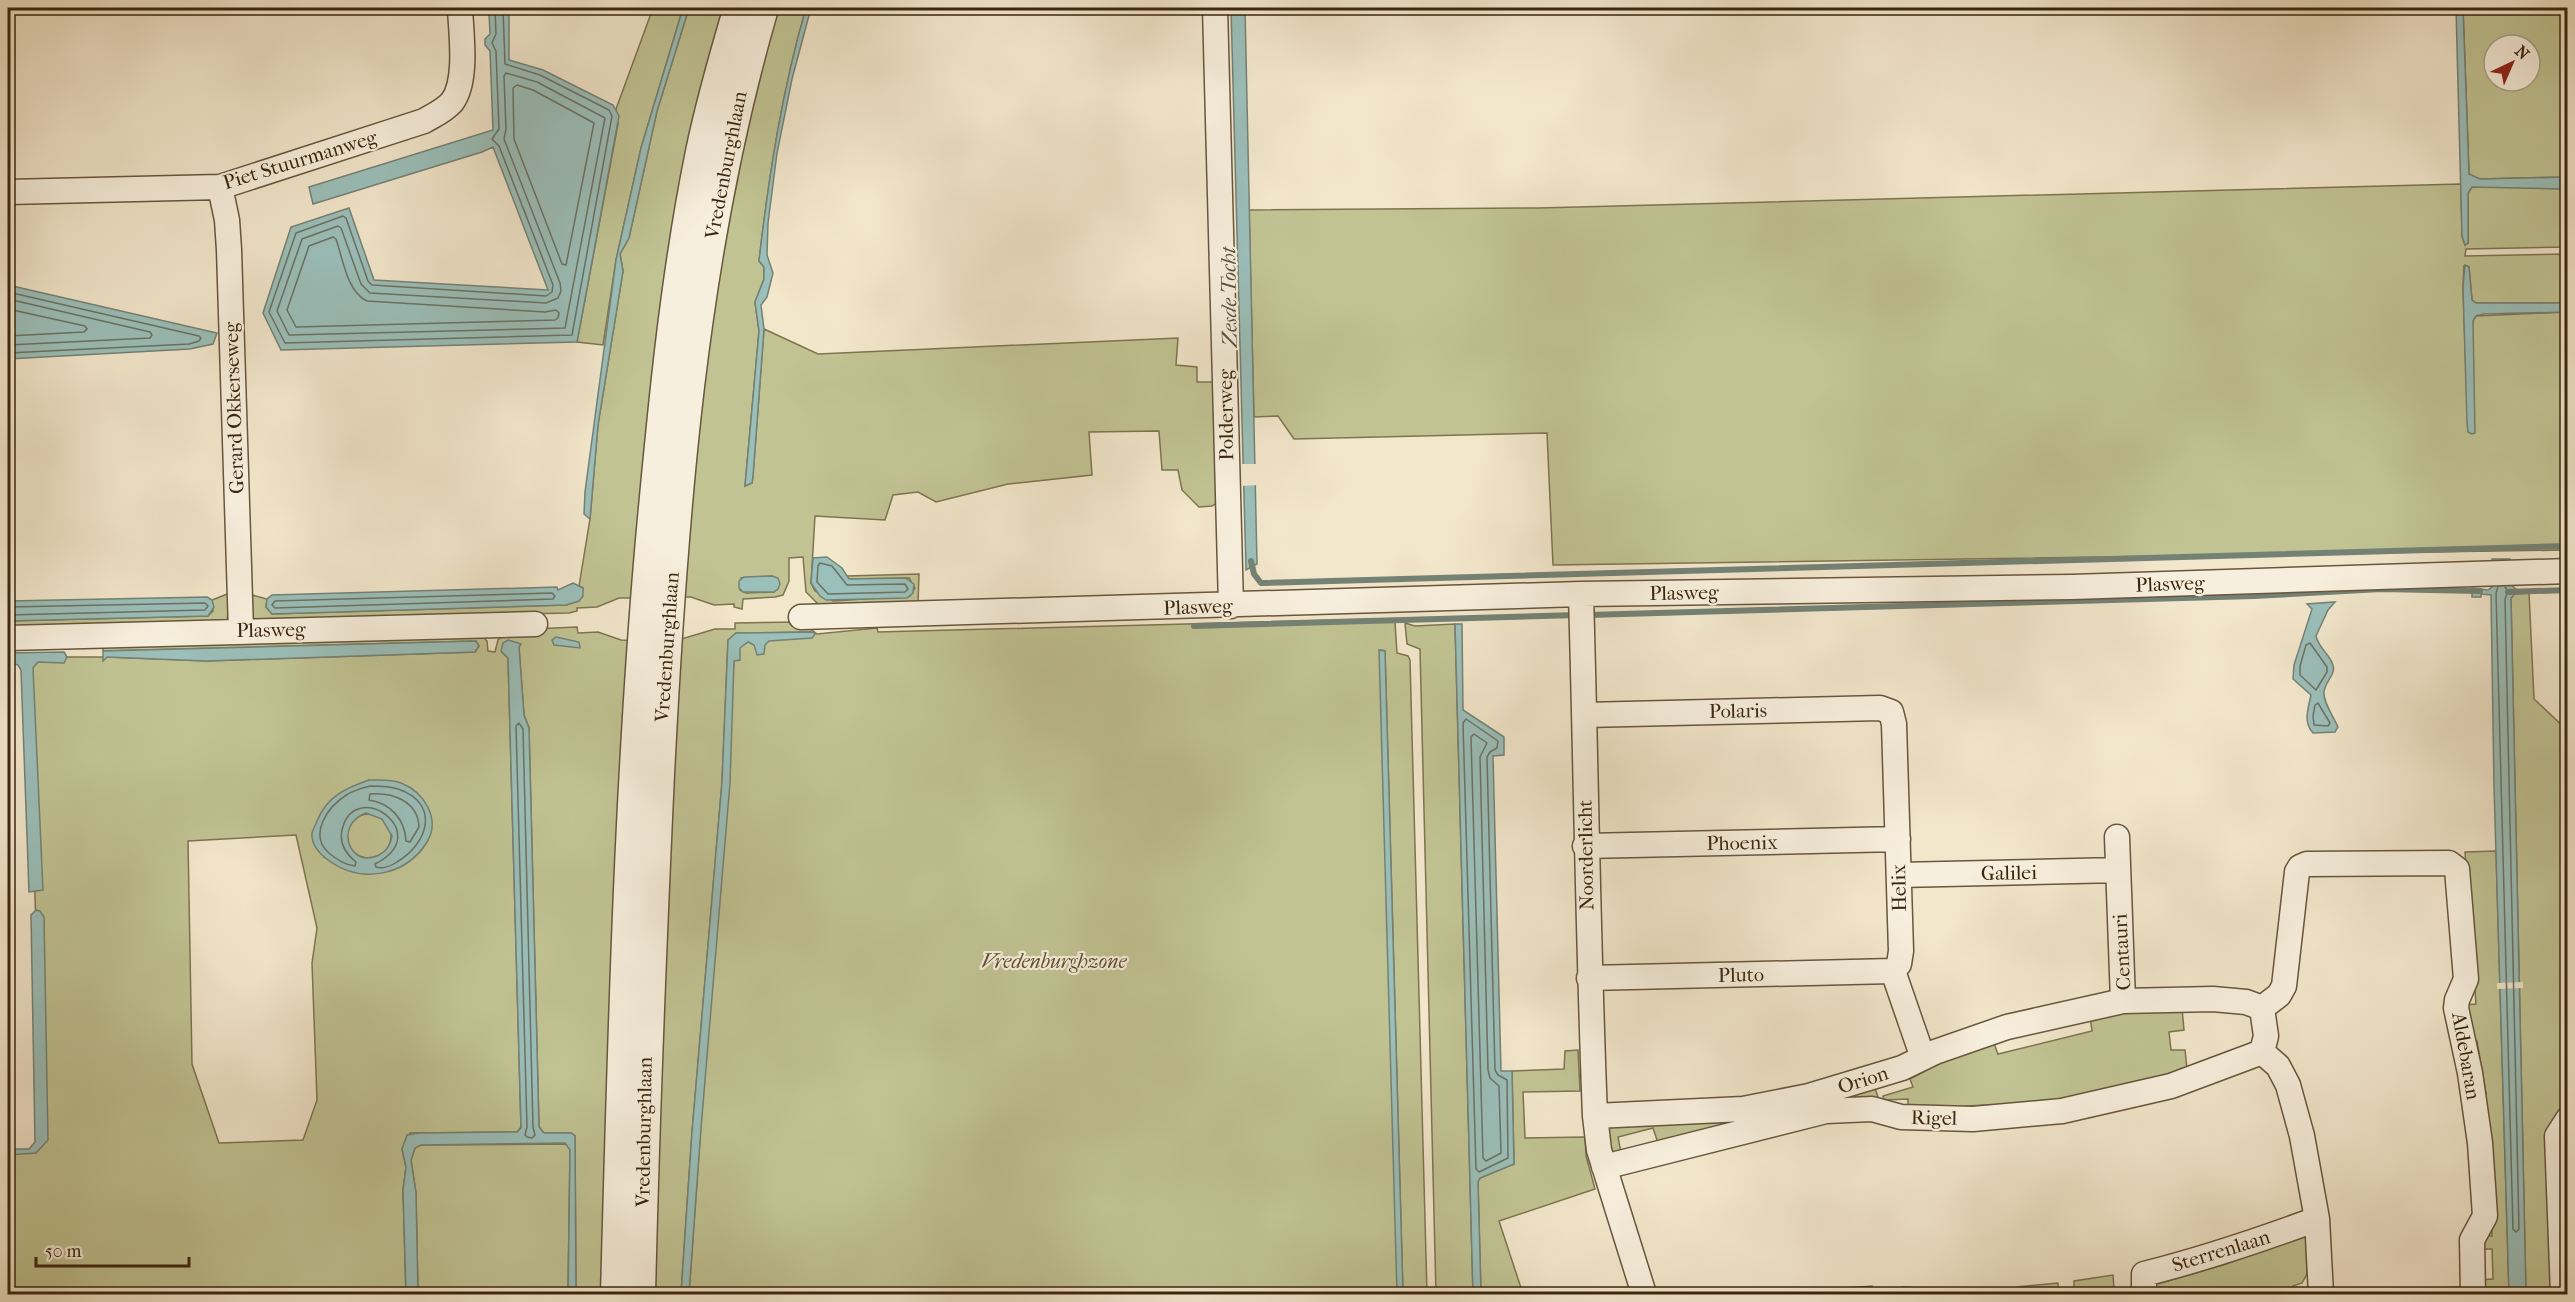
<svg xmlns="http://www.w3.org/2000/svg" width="2575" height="1302" font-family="'IM FELL French Canon',serif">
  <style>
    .green { fill: #c1c393; stroke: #7e7450; stroke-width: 1.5; fill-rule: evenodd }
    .water { fill: #9bbfba; stroke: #748275; stroke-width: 1.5; fill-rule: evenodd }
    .pier { fill: #f2e6cb }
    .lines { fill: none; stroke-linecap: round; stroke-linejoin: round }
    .shore { stroke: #6a7264; stroke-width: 1.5 }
    .stream { stroke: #748275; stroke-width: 6 }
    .minor-casing { stroke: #68563d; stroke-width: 27 }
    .tertiary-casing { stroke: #68563d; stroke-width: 33 }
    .minor { stroke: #f7efdd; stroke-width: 24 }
    .tertiary { stroke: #f7efdd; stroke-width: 30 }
    .labels { text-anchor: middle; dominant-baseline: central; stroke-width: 4.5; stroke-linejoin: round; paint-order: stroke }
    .street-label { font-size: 20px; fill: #3a260e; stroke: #f7efdd }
    .park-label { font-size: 20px; font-style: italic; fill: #5c4d2f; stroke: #f7efdd }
    .water-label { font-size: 21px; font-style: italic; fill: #575442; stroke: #f7efdd }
  </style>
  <rect width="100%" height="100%" fill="#f2e6cb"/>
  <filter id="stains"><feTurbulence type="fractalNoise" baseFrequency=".00333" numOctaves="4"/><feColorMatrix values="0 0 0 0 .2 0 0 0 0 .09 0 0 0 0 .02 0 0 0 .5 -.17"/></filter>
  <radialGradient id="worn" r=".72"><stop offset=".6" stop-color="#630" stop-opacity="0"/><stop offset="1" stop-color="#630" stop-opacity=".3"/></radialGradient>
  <!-- green -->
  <path class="green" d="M653 8H683L641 148 616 260 603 345 577 342 618 124 616 109Z
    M689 8H733L634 598H619L597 607 577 608V611L569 613 252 620 248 594 267 599 266 607 272 614 566 605 579 601 583 588 579 586 590 519 598 425 623 271 620 254 629 238 657 111Z
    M770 8H806C782 91 769 175 759 261L764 267V279L755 302 759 331 745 486 752 483 753 476 764 329 818 354 1178 338 1176 365 1197 367V382H1218L1219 502 1212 506 1199 507 1182 490 1178 470H1162L1159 431 1089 432 1092 475 1008 484 936 502 918 492 893 495 885 520 815 516 811 583 815 591 833 601 910 596 915 588 909 578 848 579 847 576 919 574 918 605 820 606 806 592 803 557 789 558V581L783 595 775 597 743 599 742 609 734 607V604L714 605 691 597H681L698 381ZM772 576 774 592 746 593 740 590 741 578Z
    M2463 8H2567V177L2480 179 2472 177 2469 174ZM2494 45H2530V81H2494Z
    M2461 184 2462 236 2465 245 2468 243V193L2472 187H2567V247L2466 249 2465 256 2567 254V303H2476L2472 300 2469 267 2464 266 2463 287 2468 432 2473 321 2476 316 2567 312V550L1553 565 1547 433 1294 439 1278 416 1254 417 1249 210 1539 208Z
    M230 593 227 621 8 629V621L208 616 213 611 212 600Z
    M2529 593 2534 699 2567 730 2568 1073 2561 1081 2567 1087 2568 1107 2552 1123 2556 1294H2526L2511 598 2514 594Z
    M1380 619 1381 622H1395L1397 653 1408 656 1410 660 1427 1294H1403L1385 651 1381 650 1399 1294H689L734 661 738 636 812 632 736 633 728 640 722 782 692 1132 681 1294H645L678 640 715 629H735V623L802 622 817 634 877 628 878 632Z
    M1405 623 1415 626 1455 624 1473 1294H1436L1420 649 1407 644Z
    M577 627 578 633 598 632 621 640 637 641 609 1294H576L575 1136 571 1133H544L539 1127 529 728 524 715 519 647 515 643 502 652 508 658 521 1127 517 1132 410 1133 402 1149 406 1167 403 1190 406 1294H8V1152L34 1151 43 1138 27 657H107L207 661 475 652 479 646 476 641 103 651V642L480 634 487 641 488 651 495 652 498 640 509 630ZM369 780 428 840 420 852 408 862 324 857ZM296 835 317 928 312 963 317 1100 303 1140 219 1143 192 1064 188 841Z
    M347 836a22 22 0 1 1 44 0a22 22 0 1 1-44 0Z
    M2496 851 2509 1294H2479V1280L2493 1279 2492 1249H2479L2486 1236H2492L2489 1168 2480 1095 2486 1094 2477 1041H2469L2463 1005 2476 1004 2465 852Z
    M2182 1008 2184 1030 2169 1032 2171 1050H2185L2187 1069 2153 1080 2043 1103 1965 1106V1112L1908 1110V1099L1884 1100 1883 1096 1913 1087 1910 1079 1927 1070 1925 1065 1993 1041 1998 1054 2092 1031 2090 1016 2114 1010Z
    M1578 1050 1580 1091 1523 1092 1525 1138 1585 1137 1586 1156 1595 1189 1499 1221 1523 1294H1481L1478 1182 1480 1178 1514 1164 1512 1071 1564 1069 1565 1051Z
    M1874 1085 1879 1100H1825Z
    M1735 1117 1736 1123 1658 1143 1653 1128 1618 1137 1621 1153 1612 1155 1606 1130 1610 1126Z
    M567 1144 570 1150 568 1294H418L416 1193 411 1160 415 1148 421 1145Z
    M2306 1235 2307 1274 2302 1283 2293 1286V1291L2158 1294 2153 1292 2155 1278 2157 1284 2226 1264Z
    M2113 1275 2114 1289 2074 1290V1281Z
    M2058 1283V1294H2017V1287Z
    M1872 1286V1294H1834V1289Z
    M1902 1287 1937 1289V1294H1902Z
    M2464 1287 2465 1294H2334L2332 1291Z
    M1996 1288V1294H1958V1289Z"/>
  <!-- water -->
  <path class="water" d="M491 8H506L509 10V60L543 70 613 105 619 116 577 342 281 350 263 313 291 227 349 208 374 280 548 290 493 147 482 152 313 204 309 187 493 130 490 51 485 45V39L490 34 489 13Z
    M683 8H689L657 111 629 238 620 254 623 271 598 425 590 519 584 514 585 492 616 260 641 148Z
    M806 8H811L792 79 777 153 768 223 767 255 773 273 767 297 761 305 764 329 753 476 752 483 745 486 759 331 755 302 764 279V267L759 261C769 175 782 91 806 8Z
    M1231 8H1245L1257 564 1246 570Z
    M2456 8H2463L2469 174 2480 179 2568 177 2567 187 2559 189 2472 187 2468 193V243L2465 245 2462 236Z
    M2465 265 2469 267 2472 300 2476 303H2568L2567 312 2483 314 2476 316 2473 321 2475 433 2472 434 2468 432 2467 422 2463 287Z
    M8 285 217 333 213 344 190 349 8 359Z
    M827 557 842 568 849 579 905 578 914 584 913 593 907 598 826 600 820 596 811 583 813 558Z
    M2492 559H2510L2511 585 2516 589V593L2511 598 2526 1294H2509L2494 786 2491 595 2481 594V597H2472V588L2488 590 2492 587Z
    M772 576 778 578 780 584 778 589 774 592H743L739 588V581L744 577Z
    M573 583 583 588V596L579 601 566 605 272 614 266 607 267 599 272 595 557 587 558 590Z
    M207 597 212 600 214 607 208 616 8 621V601Z
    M2335 602 2328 610 2316 636C2319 649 2329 653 2333 665 2336 675 2325 681 2324 692 2323 703 2334 717 2338 727L2335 732 2313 733C2303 722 2308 709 2311 695L2293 679 2294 665 2312 609 2307 604Z
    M1455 624H1462L1463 710 1504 737V755L1493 756 1501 1071H1512L1514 1164 1480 1178 1478 1182 1481 1294H1473Z
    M813 632 815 634 812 638 769 641 765 645 764 654 757 655 754 645 748 642 740 648V660L734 661 730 783 701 1128 689 1294H681L692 1132 722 782 728 640 736 633Z
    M556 637 579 642 580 648 554 645 552 640Z
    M508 640 521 644 519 647 524 715 529 728 539 1127 544 1133H571L575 1136 576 1294H568L570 1150 565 1143 421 1145 415 1148 411 1160 416 1193 418 1294H406L403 1190 406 1167 402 1149 407 1135 419 1133 517 1132 521 1128 508 658 501 651 503 643Z
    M476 641 479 646 475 652 207 661 107 657 103 661V651Z
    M1379 650 1385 651 1403 1294H1397Z
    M64 652 67 657 64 663 38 662 33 668 43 890 29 892 21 670 18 665 8 661V653Z
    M369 780C379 780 392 779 401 783 424 792 441 819 427 842 405 877 360 884 328 860 320 854 311 844 312 833 313 829 316 824 317 821 327 796 346 788 369 780ZM366 813 382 819 392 836C391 844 387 851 379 855 350 870 333 825 366 813Z
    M36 910 40 911 44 917 48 1140 36 1153 8 1155V1149H29L35 1142 31 915Z"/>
  <!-- pier -->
  <path class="pier" d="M1240 464H1259V485L1240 486Z
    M2523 982V988L2497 989V983Z"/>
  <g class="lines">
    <!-- shore -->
    <path class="shore" d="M495 8 496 34 492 43 496 51 499 129 492 139 499 146 553 285 552 292 546 296 372 285 368 281 346 218 343 216 296 233 269 312 285 343 572 335 612 116 609 110 540 75 505 64 503 8
      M506 73 537 82 605 118 565 328 289 335 277 311 302 239 338 226 341 228 361 284 370 293 546 303 558 298 561 291 560 283 504 139 506 129 504 76Z
      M517 85 533 90 594 123 566 265 562 264 514 139 513 88Z
      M333 237 336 239C343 259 347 292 367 301L545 312 556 310 559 313 558 318 555 320 296 327 287 310 309 246Z
      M8 292 199 336 201 338 199 341 189 344 8 353
      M8 299 150 332 152 335 150 338 8 345
      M8 309 85 326 87 329 84 332 8 336
      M820 563 832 566 847 585 905 584 908 589 905 592 828 594 817 582 818 566Z
      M2498 587 2496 593 2513 1229 2516 1232 2519 1229 2505 599 2508 591 2505 587
      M552 593 555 596 553 599 275 608 272 605 275 601Z
      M8 607 205 603 208 606 205 610 8 615
      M2310 643 2327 667V672L2316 690 2300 675V666L2306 645Z
      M2318 703 2330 723 2328 726 2314 725 2313 716 2315 705Z
      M1466 719 1498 741 1497 748 1490 752 1487 757 1495 1070 1498 1075 1507 1080 1508 1158 1479 1172 1476 1169 1463 723Z
      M519 723 523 729 533 1127 535 1135 532 1138 527 1137 525 1135 527 1127 516 726Z
      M1474 734 1487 743 1480 757 1488 1070 1490 1078 1499 1086 1501 1153 1486 1161 1483 1158 1471 737Z
      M370 786C379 786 389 786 398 789 440 803 429 843 397 862 391 866 383 869 376 867L375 864C437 833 354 776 342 830 339 844 346 854 356 862L355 866C345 865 338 860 330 854 307 835 328 806 348 794 354 790 363 788 370 786Z
      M370 794C392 792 418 801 419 827L410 842 406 841C405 819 390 803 369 800Z"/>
    <!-- stream -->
    <path class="stream" d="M1251 561 1254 574 1261 583 2568 546
      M2508 592 2568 590
      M1588 615 2254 596 2381 589 2480 591
      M1194 626 1578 615"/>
    <!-- minor casing -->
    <g class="minor-casing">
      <path id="minor" d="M1215 8 1231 606
        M220 187 227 220 229 250 241 631
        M8 192 220 187 424 121C434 115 444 111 452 102 468 81 461 33 460 8
        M1581 594C1586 768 1588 942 1595 1116L1599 1150 1644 1294
        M801 617 1581 594 2072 587 2568 571
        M8 638 535 624
        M1585 715 1880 708 1891 712 1894 724 1901 951 1899 964 1893 971 1923 1058
        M2117 837 2123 1001
        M1585 846 1898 839
        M1899 875 2118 870
        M1589 978 1893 971
        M1595 1116 1743 1109 1809 1096 1902 1068 1935 1052 2007 1027 2123 1001 2213 999 2246 1002 2262 1008
        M1604 1167 1826 1111 1872 1109 1901 1117 1973 1119 2062 1111 2171 1086 2262 1052
        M2144 1294V1274C2204 1259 2260 1240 2317 1219
        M2321 1294 2317 1219 2302 1136 2288 1085 2278 1066 2262 1052 2266 1036 2262 1008 2279 995 2284 986 2297 872 2300 867 2307 864 2449 863 2457 869 2466 979 2457 1000 2456 1008 2470 1073 2480 1143 2485 1216 2472 1240 2473 1294
        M2563 1294 2557 1136 2568 1119"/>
    </g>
    <!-- tertiary casing -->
    <g class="tertiary-casing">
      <path id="tertiary" d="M616 1294C623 1043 629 791 651 540 663 410 675 280 701 152 711 104 725 55 739 8
        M640 1294C644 1121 651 947 659 774 672 517 691 255 763 8"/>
    </g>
    <!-- minor -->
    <use href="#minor" class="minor"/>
    <!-- tertiary -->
    <use href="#tertiary" class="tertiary"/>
  </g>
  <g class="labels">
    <!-- street labels -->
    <g class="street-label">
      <text transform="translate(300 160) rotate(-17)">Piet Stuurmanweg</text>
      <text transform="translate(726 165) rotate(-79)">Vredenburghlaan</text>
      <text transform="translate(234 408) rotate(-92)">Gerard Okkerseweg</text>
      <text transform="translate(1226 415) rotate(-91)">Polderweg</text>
      <text transform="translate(2170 584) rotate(-2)">Plasweg</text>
      <text transform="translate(1684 593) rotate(-1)">Plasweg</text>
      <text transform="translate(1198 607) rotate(-2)">Plasweg</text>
      <text transform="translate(271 630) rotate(-1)">Plasweg</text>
      <text transform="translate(667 647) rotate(-86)">Vredenburghlaan</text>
      <text transform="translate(1738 711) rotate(-1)">Polaris</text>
      <text transform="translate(1742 843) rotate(-1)">Phoenix</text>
      <text transform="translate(1586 855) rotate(-91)">Noorderlicht</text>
      <text transform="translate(2009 873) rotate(-1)">Galilei</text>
      <text transform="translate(1899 888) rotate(-91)">Helix</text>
      <text transform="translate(2122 952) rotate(-93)">Centauri</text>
      <text transform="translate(1741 975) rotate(-1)">Pluto</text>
      <text transform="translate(2466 1056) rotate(80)">Aldebaran</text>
      <text transform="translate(1863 1080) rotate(-17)">Orion</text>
      <text transform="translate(1934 1118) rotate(1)">Rigel</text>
      <text transform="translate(644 1132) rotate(-89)">Vredenburghlaan</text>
      <text transform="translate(2221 1251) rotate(-17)">Sterrenlaan</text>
    </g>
    <!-- park labels -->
    <g class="park-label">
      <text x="1054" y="961">Vredenburghzone</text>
    </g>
    <!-- water labels -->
    <g class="water-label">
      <text transform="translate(1229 297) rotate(-91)">Zesde Tocht</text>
    </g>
  </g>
  <!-- margin -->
  <rect width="2575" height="1302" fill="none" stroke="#f2e6cb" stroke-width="30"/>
  <rect x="9" y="9" width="2557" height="1284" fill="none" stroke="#3a260e" stroke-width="3"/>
  <rect x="15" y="15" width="2545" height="1272" fill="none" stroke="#3a260e" stroke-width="1.5"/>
  <!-- north arrow -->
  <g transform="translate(2512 63) rotate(44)"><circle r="28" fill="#f7efdd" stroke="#ab9f8a" stroke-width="1.5"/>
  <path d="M0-4.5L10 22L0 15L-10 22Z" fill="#8f2418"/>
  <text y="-9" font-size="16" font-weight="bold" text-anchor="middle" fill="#3a260e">N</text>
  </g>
  <!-- scale -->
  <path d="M36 1257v9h153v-9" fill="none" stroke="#3a260e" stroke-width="3"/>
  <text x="45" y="1257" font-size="18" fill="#3a260e" stroke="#f7efdd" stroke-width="4.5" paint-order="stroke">50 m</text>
  <rect width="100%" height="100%" filter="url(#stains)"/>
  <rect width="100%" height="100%" fill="url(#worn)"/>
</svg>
